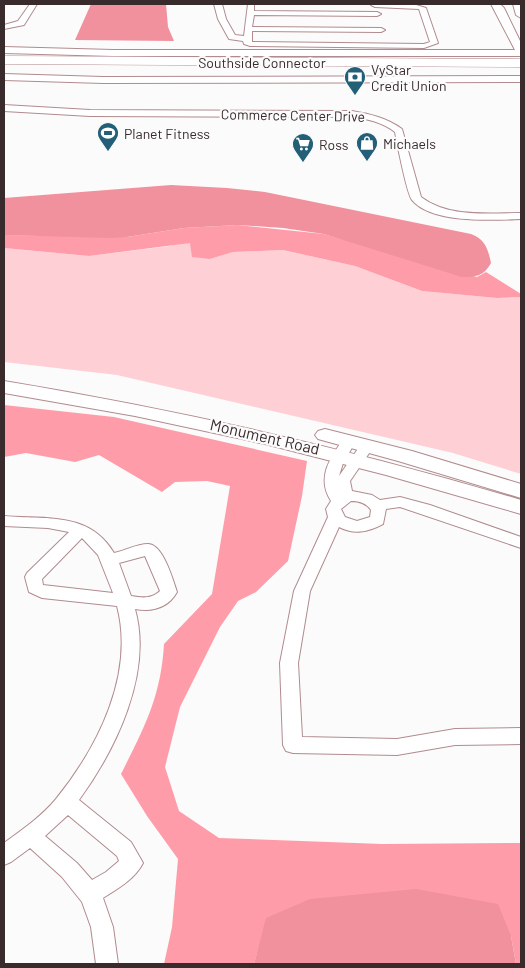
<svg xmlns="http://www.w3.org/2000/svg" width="525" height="968" font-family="Barlow,sans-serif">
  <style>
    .green { fill: #fecfd4 }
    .forest { fill: #fe9da9 }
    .water { fill: #f1919d }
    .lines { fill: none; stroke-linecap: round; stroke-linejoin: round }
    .minor-casing { stroke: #b18b8e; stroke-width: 2 }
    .tertiary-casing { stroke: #b18b8e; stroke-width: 2 }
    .secondary-casing { stroke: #b18b8e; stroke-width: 2 }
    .motorway-casing { stroke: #b18b8e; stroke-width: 1 }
    .minor { fill: #fff; fill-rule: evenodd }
    .tertiary { fill: #fff; fill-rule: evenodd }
    .secondary { fill: #fff; fill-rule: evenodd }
    .motorway { fill: #fff; fill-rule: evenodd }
    .labels { text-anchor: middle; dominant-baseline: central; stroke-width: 4.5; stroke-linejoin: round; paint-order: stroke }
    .far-street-label { font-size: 14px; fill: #392a2b; stroke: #fbfbfb }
    .far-poi-label { font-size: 14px; fill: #392a2b; stroke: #fbfbfb; text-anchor: start }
    .street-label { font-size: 16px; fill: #392a2b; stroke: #fbfbfb }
  </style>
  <rect width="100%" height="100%" fill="#fbfbfb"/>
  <!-- green -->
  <path class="green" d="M180 243H190L210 259 233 252 283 250 355 266 422 291 497 298 521 297V474L453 453 117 375 4 362V248L89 256 170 246Z"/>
  <!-- forest -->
  <path class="forest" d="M238 225 324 234 477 277 486 272 521 294V297L497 298 422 291 355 266 283 250 233 252 210 259 192 257 190 243 89 256 4 248V235L127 237 184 228Z
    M4 405 114 417 307 461 302 496 288 561 256 592 238 601 220 627 180 707 165 767 179 811 219 838 382 844 521 843V964H516L511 936 267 918 254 964H164L172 927 178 859 147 816 121 774C144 728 161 697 164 644L212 594 230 486 207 481 175 482 162 492 99 455 75 462 26 453 4 457Z"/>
  <!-- water -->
  <path class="water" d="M91 4H166L168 27 174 41 75 40Z
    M171 185 227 188 265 192 471 234C485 239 488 249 491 263 484 276 476 277 462 277L324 234 283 228 238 225 184 228 127 237 109 238 4 235V198Z
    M416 889 498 904 511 936 516 964H254L266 918 310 899Z"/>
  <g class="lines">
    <!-- minor casing -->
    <g class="minor-casing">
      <path id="minor" d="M30 4H37L24 25 4 29V25L18 21Z
        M214 4H222L226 19 235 35 244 36 248 4H254V11L377 12 381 14 377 16 254 15 252 27 381 28 385 30 381 32 252 31V42L424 44 430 42 419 9 375 7 371 5 413 4 426 8 438 43 424 48 250 46 244 44 243 41 229 39 218 19Z
        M4 105 90 110 352 111C370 114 387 118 402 129L421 197C449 218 488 213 521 213V219C493 220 432 224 412 200 407 194 397 143 395 132 382 122 368 119 352 117L90 116 4 111Z
        M349 437 354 438 356 441 343 463 339 476 362 443H372L374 446 350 481 352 491 372 495 380 500 400 497 430 505 521 537V548L400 507 386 509 383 524C368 532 354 535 339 527L310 591 298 663 302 737 397 739 455 729 521 728V744L455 745 397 755 293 753 286 751 283 745 280 663 294 591 328 517 326 509 331 501C316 478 330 458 344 438ZM351 501C360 501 366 503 371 510L370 517 357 521 345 517 341 509Z
        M4 516C46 520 89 511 114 553 124 551 137 544 148 544 163 544 173 580 177 592 168 608 152 612 135 609 153 673 116 749 79 800L131 842 143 863C135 879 117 889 103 898L113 927 118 964H96L91 927 82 902 62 877 30 848 11 862 4 865V843C22 830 42 816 56 799 98 747 135 674 117 606L42 598 29 592 25 577 27 573 69 532 48 528 4 526ZM82 538 98 555 113 593 43 585 42 579ZM145 556 160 591C151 599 143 598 131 596L119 563ZM68 815 117 856 119 861 106 872 92 880 77 863 45 836Z"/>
    </g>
    <!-- tertiary casing -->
    <g class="tertiary-casing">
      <path id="tertiary" d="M491 4H500L504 8 521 43V56H113L4 53V47L113 50H515Z
        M513 4H521V18L516 15Z
        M4 74 103 77 521 76V82L103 83 4 80Z"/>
    </g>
    <!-- secondary casing -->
    <g class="secondary-casing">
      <path id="secondary" d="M4 381C179 410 351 449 521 500V514L386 475 265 444 135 416 4 393Z
        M325 429 412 451 521 484V498L398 461 318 439 315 435 318 431Z"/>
    </g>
    <!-- motorway casing -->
    <g class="motorway-casing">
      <path id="motorway" d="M4 56 521 59V67L4 64Z"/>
    </g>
    <!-- minor -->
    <use href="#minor" class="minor"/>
    <!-- tertiary -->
    <use href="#tertiary" class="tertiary"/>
    <!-- secondary -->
    <use href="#secondary" class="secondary"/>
    <!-- motorway -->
    <use href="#motorway" class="motorway"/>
  </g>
  <!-- icons -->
  <defs>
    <g id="bank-pin" transform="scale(1.125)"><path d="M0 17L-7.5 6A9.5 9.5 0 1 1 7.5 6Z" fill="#245f78" stroke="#fbfbfb"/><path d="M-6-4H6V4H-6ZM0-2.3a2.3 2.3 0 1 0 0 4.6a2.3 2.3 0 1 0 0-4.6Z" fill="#fff"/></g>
    <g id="stadium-pin" transform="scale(1.125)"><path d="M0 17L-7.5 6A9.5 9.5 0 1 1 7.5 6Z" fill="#245f78" stroke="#fbfbfb"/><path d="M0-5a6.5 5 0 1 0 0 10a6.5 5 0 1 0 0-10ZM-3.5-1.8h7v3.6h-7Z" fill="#fff"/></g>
    <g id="shop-pin" transform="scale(1.125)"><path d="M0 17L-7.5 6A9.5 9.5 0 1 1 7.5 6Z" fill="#245f78" stroke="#fbfbfb"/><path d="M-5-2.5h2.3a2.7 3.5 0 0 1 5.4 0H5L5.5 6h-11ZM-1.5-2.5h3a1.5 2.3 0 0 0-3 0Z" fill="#fff"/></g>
    <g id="supermarket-pin" transform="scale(1.125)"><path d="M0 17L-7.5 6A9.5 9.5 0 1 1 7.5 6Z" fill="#245f78" stroke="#fbfbfb"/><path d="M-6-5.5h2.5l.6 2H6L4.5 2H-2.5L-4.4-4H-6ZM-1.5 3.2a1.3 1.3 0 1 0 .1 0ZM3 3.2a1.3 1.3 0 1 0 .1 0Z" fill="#fff"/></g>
  </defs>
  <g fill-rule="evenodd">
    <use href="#bank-pin" x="355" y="77"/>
    <use href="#stadium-pin" x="108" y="133"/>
    <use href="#shop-pin" x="367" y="143"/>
    <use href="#supermarket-pin" x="303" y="144"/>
  </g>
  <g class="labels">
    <!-- far-street labels -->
    <g class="far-street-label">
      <text x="262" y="62">Southside Connector</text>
      <text transform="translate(293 115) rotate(1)">Commerce Center Drive</text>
    </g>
    <!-- far-poi labels -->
    <g class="far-poi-label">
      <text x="371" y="69">VyStar<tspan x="371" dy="16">Credit Union</tspan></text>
      <text x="124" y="133">Planet Fitness</text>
      <text x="383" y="143">Michaels</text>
      <text x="319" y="144">Ross</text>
    </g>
    <!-- street labels -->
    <g class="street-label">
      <text transform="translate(265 436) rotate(13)">Monument Road</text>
    </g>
  </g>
  <!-- border -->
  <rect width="525" height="968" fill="none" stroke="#392a2b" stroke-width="10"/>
</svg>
